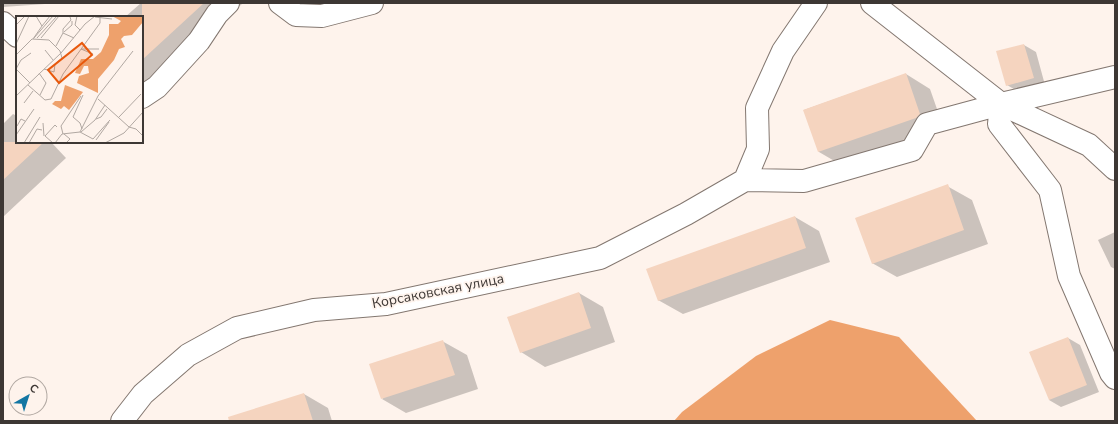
<svg xmlns="http://www.w3.org/2000/svg" width="1118" height="424" font-family="'Nunito Sans',sans-serif">
  <style>
    .forest { fill: #eea16c }
    .shadow { fill: #0003 }
    .building { fill: #f5d4bf }
    .lines { fill: none; stroke-linecap: round; stroke-linejoin: round }
    .minor-casing { stroke: #837770; stroke-width: 24 }
    .minor { stroke: #fff; stroke-width: 22 }
    .labels { text-anchor: middle; dominant-baseline: central; stroke-width: 3.5; stroke-linejoin: round; paint-order: stroke }
    .street-label { font-size: 14px; fill: #3d3734; stroke: #fef3ec }
    .inset-road { fill: none; stroke: #b1a8a2; stroke-width: 1 }
    .view { fill: #e8590c; fill-opacity: 0.15; stroke: #e8590c; stroke-width: 2 }
    .inset-edge { fill: none; stroke: #3d3734; stroke-width: 2 }
  </style>
  <rect width="100%" height="100%" fill="#fef3ec"/>
  <!-- forest -->
  <path class="forest" d="M830 320 899 337 977 421H674L682 412 756 356Z"/>
  <!-- shadow -->
  <path class="shadow" d="M3 3H59L3 7Z
    M141 3H243L142 97V17H125Z
    M303 3H378L326 16Z
    M1024 45 1036 52 1045 85 1019 92 1007 85Z
    M906 74 930 89 944 129 941 131 843 166 819 152 804 110Z
    M13 114 17 116V142H51L66 158 3 217V124Z
    M947 186 972 200 988 244 897 277 872 263Z
    M795 217 819 231 830 262 683 314 658 300Z
    M1115 232V269L1111 267 1098 240Z
    M579 293 603 307 615 342 545 367 521 352Z
    M1068 338 1080 345 1099 392 1061 407 1049 400Z
    M442 341 467 355 478 389 406 413 382 399Z
    M304 394 328 408 332 421H240Z"/>
  <!-- building -->
  <path class="building" d="M142 3H204L142 60Z
    M1024 44 1034 78 1006 86 996 51Z
    M906 73 920 114 916 118 818 152 803 110Z
    M3 142H44L3 180Z
    M948 184 964 230 872 264 855 218Z
    M795 216 806 248 658 301 646 269Z
    M579 292 591 328 520 353 507 317Z
    M1068 337 1087 385 1049 400 1029 352Z
    M443 340 455 375 381 399 369 364Z
    M304 393 313 421H229L228 417Z"/>
  <g class="lines">
    <!-- minor casing -->
    <g class="minor-casing">
      <path id="minor" d="M280 3 296 15 322 16 372 3
        M872 3 1001 104
        M3 23 17 36
        M142 97 157 87 199 41 217 14 228 3
        M1115 169 1089 145 1001 104 999 124 1050 190 1069 276 1111 373 1115 378
        M745 180 804 181 912 150 927 124 1001 104 1115 77
        M745 180 758 149 757 108 783 51 816 3
        M122 421 143 394 188 355 237 328 314 310 386 304 600 258 686 214 745 180"/>
    </g>
    <!-- minor -->
    <use href="#minor" class="minor"/>
  </g>
  <g class="labels">
    <!-- street labels -->
    <g class="street-label">
      <text transform="translate(438 291) rotate(-11)">Корсаковская улица</text>
    </g>
  </g>
  <!-- overview -->
  <g transform="translate(16 16)">
    <rect width="127" height="127" fill="#fef3ec"/>
    <path d="M96 0H127V6L116 19 108 20 105 23 109 31 103 33 98 44 82 63V77L61 67 63 60 73 57 72 50H68L64 58 59 57 65 43H77L85 36 93 19V8H102L105 5ZM49 69 67 76 53 94 48 90 45 93 36 88 39 85H45Z" fill="#eea16c"/>
    <path class="inset-road" d="M61 0 59 9 64 14M79 1 96 3M0 9 9 0M26 10 34 0M48 16 56 9V5M47 17V13L55 4 54 1M18 22 37 0M21 22 41 0M25 22 43 0M17 23 26 10 20 0M0 28 13 0M40 30 47 17 58 22M29 34 37 44M77 38 65 33H83M0 39 16 23 33 24 44 35 46 42 39 48 38 56 28 53M0 53 5 44 15 37M0 53 14 67M23 57 30 67 24 79M12 69 29 84 35 83 47 58 84 7V1M0 80 45 37 69 8 79 0M82 83 113 111M8 87 17 75M103 101 125 78M80 103 85 101 91 93M27 107 28 120M1 110 5 103 9 105M113 111 120 113 127 120M66 113 64 107 57 101 67 79M64 116 77 123 94 104M65 116 79 104 89 89M47 118 45 110 65 80M48 118 54 123 50 127M0 119 18 93M80 124 93 106M8 127 24 101M13 127 21 113 26 114M37 127 29 120 39 109 41 111M39 127 46 118 64 116 82 80 117 35M89 127 108 117 127 96"/>
    <path class="view" d="M66 27 76 39 43 67 32 54Z"/>
    <rect width="127" height="127" class="inset-edge"/>
  </g>
  <!-- border -->
  <rect width="1118" height="424" fill="none" stroke="#3d3734" stroke-width="8"/>
  <!-- north arrow -->
  <g transform="translate(28 396) rotate(39)"><circle r="19" fill="#fef3ec" stroke="#b1a8a2"/>
  <path d="M0-3L7 15L0 10L-7 15Z" fill="#1376a3"/>
  <text y="-6" font-size="11" font-weight="bold" text-anchor="middle" fill="#3d3734">С</text>
  </g>
</svg>
